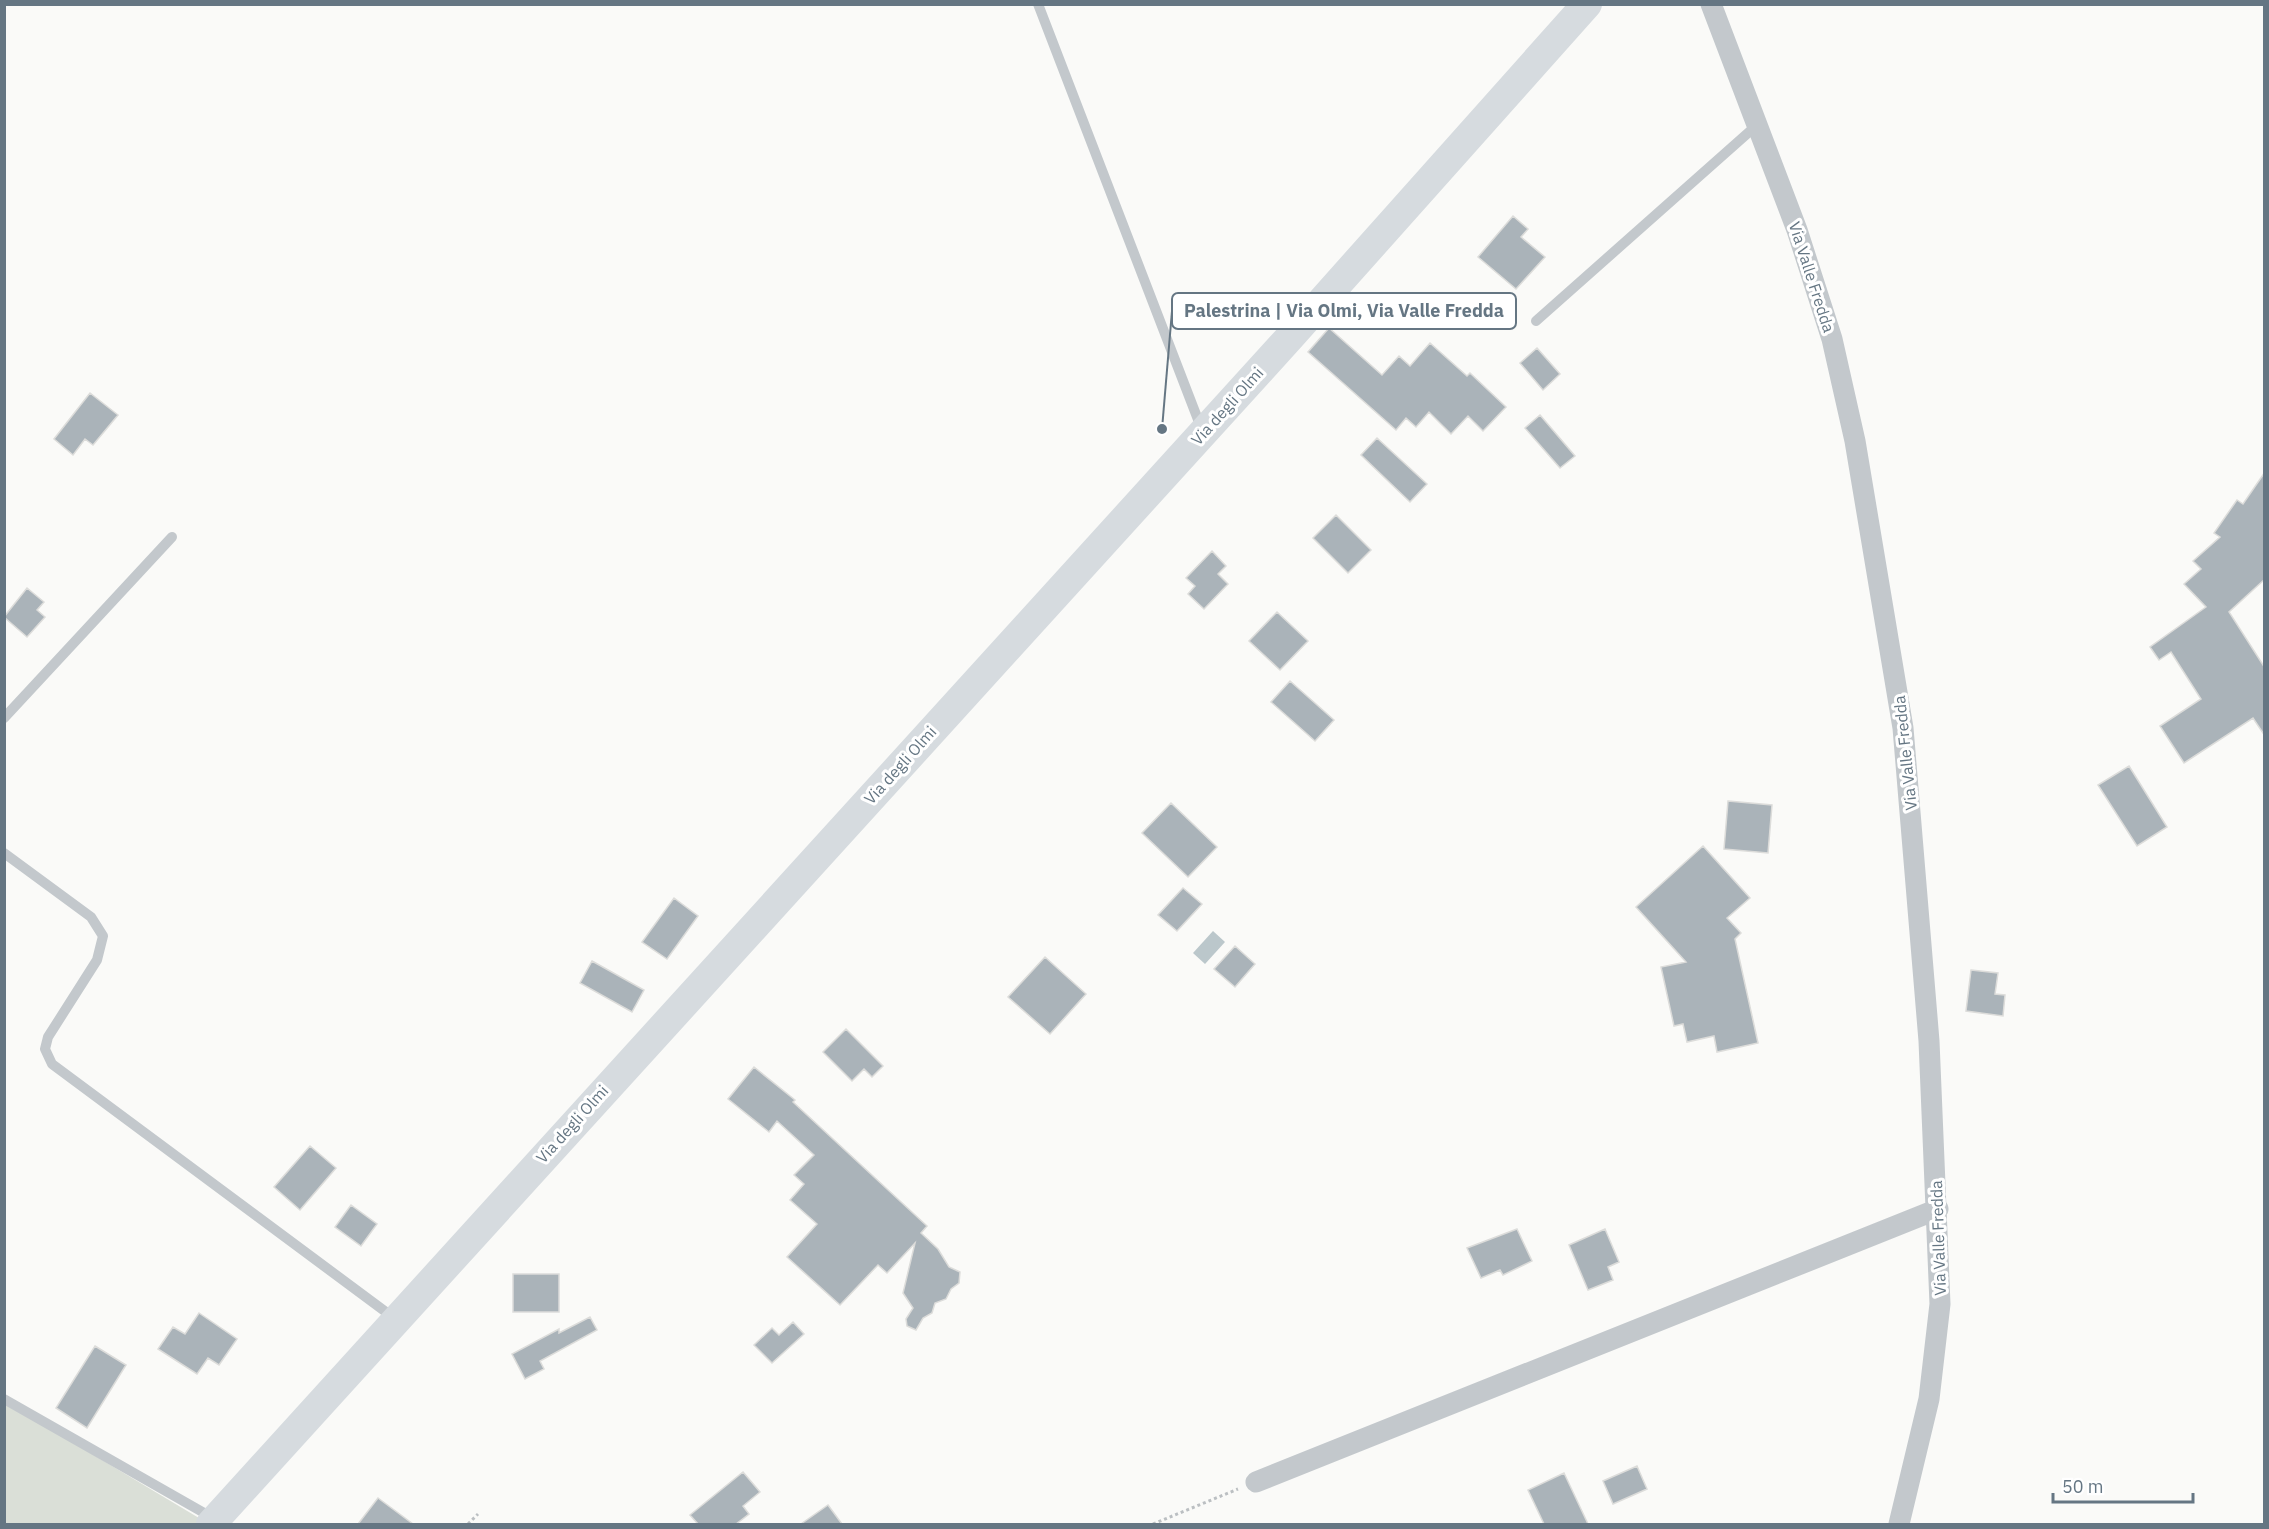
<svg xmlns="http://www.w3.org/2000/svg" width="2269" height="1529" font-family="'IBM Plex Sans',sans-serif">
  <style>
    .green { fill: #dadfd7 }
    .water { fill: #bbc7cb }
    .building { fill: #aab3b9; stroke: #dcdcda; stroke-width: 1.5 }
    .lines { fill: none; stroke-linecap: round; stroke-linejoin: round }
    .path { stroke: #bbbfc2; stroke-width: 3; stroke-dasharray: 3 3; stroke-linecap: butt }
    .lane { stroke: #c3c8cc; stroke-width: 10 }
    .street { stroke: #c3c8cc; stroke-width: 21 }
    .secondary { stroke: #d6dbdf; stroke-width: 30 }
    .labels { text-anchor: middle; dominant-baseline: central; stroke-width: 6; stroke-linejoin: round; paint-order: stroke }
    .street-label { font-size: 16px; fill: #657683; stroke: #fff }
    .leader { fill: none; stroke: #657683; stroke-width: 2 }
    .callout-dot { fill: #657683; stroke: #fff; stroke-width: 2 }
    .callout { fill: #fff; stroke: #657683; stroke-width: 2 }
    .callout-label { font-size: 18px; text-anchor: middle; font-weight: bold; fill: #657683 }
  </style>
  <rect width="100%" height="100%" fill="#fafaf8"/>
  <!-- green -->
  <path class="green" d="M5 1402 209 1524H5Z"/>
  <!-- water -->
  <path class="water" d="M1213 931 1225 942 1205 964 1193 953Z"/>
  <!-- building -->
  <path class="building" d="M1513 216 1528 229 1521 237 1545 257 1516 289 1478 257Z
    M1329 328 1382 375 1399 356 1410 366 1430 343 1467 376 1470 373 1506 407 1483 431 1468 416 1451 434 1429 412 1416 427 1406 418 1396 430 1308 352Z
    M1537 348 1560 374 1543 390 1520 363Z
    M90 393 118 415 93 445 85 439 73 455 54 439Z
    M1540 415 1575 456 1560 468 1525 428Z
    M1377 438 1427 484 1410 502 1361 455Z
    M2265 472V579L2229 612 2265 668V736L2253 718 2184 763 2160 726 2201 699 2171 652 2159 660 2150 647 2206 607 2184 584 2201 569 2193 561 2220 537 2214 533 2237 500 2243 504Z
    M1336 515 1371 550 1348 573 1313 538Z
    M1212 551 1226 566 1218 574 1228 584 1204 609 1188 594 1195 586 1186 578Z
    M27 588 44 602 37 610 45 617 27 637 4 617Z
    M1277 612 1308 641 1280 670 1249 641Z
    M1290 681 1334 720 1315 741 1271 702Z
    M2129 766 2167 827 2137 846 2098 785Z
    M1728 801 1772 805 1768 853 1724 849Z
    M1171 803 1217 847 1188 877 1142 833Z
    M1703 846 1750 898 1727 918 1741 933 1735 939 1758 1043 1717 1052 1714 1036 1687 1042 1683 1024 1674 1026 1661 967 1686 962 1636 907Z
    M1183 888 1202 904 1177 931 1158 915Z
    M674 898 698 916 667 959 642 942Z
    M1235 946 1255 964 1235 987 1214 969Z
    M1045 957 1086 994 1050 1034 1008 997Z
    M592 961 644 990 632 1012 580 983Z
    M1971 970 1998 973 1995 994 2005 995 2003 1016 1966 1011Z
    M846 1029 883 1066 872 1077 864 1069 852 1081 823 1052Z
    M754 1067 795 1100 793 1102 927 1226 921 1233 938 1249 949 1267 960 1272 959 1283 951 1289 946 1299 935 1303 932 1313 923 1318 916 1330 907 1326 906 1319 913 1308 903 1293 915 1243 887 1273 878 1265 840 1305 787 1257 817 1224 790 1200 804 1184 794 1175 814 1155 777 1121 769 1132 728 1099Z
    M310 1146 336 1168 300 1210 274 1187Z
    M351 1205 377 1224 361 1246 335 1227Z
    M1517 1229 1532 1261 1503 1275 1500 1270 1481 1278 1467 1248Z
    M1605 1229 1619 1262 1608 1267 1613 1280 1588 1290 1569 1245Z
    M513 1274H559V1312H513Z
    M199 1313 237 1339 219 1365 208 1358 197 1374 158 1349 173 1327 185 1334Z
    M590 1317 597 1330 540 1361 544 1369 525 1379 512 1354 559 1329V1333Z
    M793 1322 804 1334 772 1363 754 1345 772 1328 779 1335Z
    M95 1346 126 1365 87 1428 56 1408Z
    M1637 1466 1647 1489 1613 1504 1603 1481Z
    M743 1472 760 1492 743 1506 749 1514 736 1524H698L690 1515Z
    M1564 1473 1588 1524H1544L1528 1490Z
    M378 1498 413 1524H358Z
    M828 1505 842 1524H801Z"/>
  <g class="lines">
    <!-- path -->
    <path class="path" d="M468 1524 478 1514
      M1153 1524 1238 1489"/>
    <!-- lane -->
    <path class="lane" d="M1038 4 1202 430
      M1536 321 1757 125
      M4 718 172 537
      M4 853 91 917 103 936 97 960 48 1037 45 1049 52 1064 394 1318
      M4 1399 213 1518"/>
    <!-- street -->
    <path class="street" d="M1711 4 1797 230 1832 339 1855 441 1903 728 1929 1041 1940 1304 1929 1399 1899 1524
      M1256 1482 1938 1209"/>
    <!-- secondary -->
    <path class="secondary" d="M211 1524 1291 336 1587 4"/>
  </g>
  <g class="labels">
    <!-- street labels -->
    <g class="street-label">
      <text transform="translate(1812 277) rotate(72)">Via Valle Fredda</text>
      <text transform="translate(1227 406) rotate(-48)">Via degli Olmi</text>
      <text transform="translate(1905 753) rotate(-96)">Via Valle Fredda</text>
      <text transform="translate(900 765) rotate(-48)">Via degli Olmi</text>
      <text transform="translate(572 1124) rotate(-48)">Via degli Olmi</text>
      <text transform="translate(1938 1238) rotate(-92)">Via Valle Fredda</text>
    </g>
  </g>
  <!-- callouts -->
  <path class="leader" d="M1162 429L1172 311"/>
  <circle class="callout-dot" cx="1162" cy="429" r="6"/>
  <rect class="callout" x="1172" y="293" width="344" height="36" rx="6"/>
  <g class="callout-label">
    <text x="1344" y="317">Palestrina | Via Olmi, Via Valle Fredda</text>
  </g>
  <!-- border -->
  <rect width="2269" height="1529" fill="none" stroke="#657683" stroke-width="12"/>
  <!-- scale -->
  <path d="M2053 1493v9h140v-9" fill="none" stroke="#657683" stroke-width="3"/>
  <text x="2062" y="1493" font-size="18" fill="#657683" stroke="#ffffff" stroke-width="4.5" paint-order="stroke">50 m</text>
</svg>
